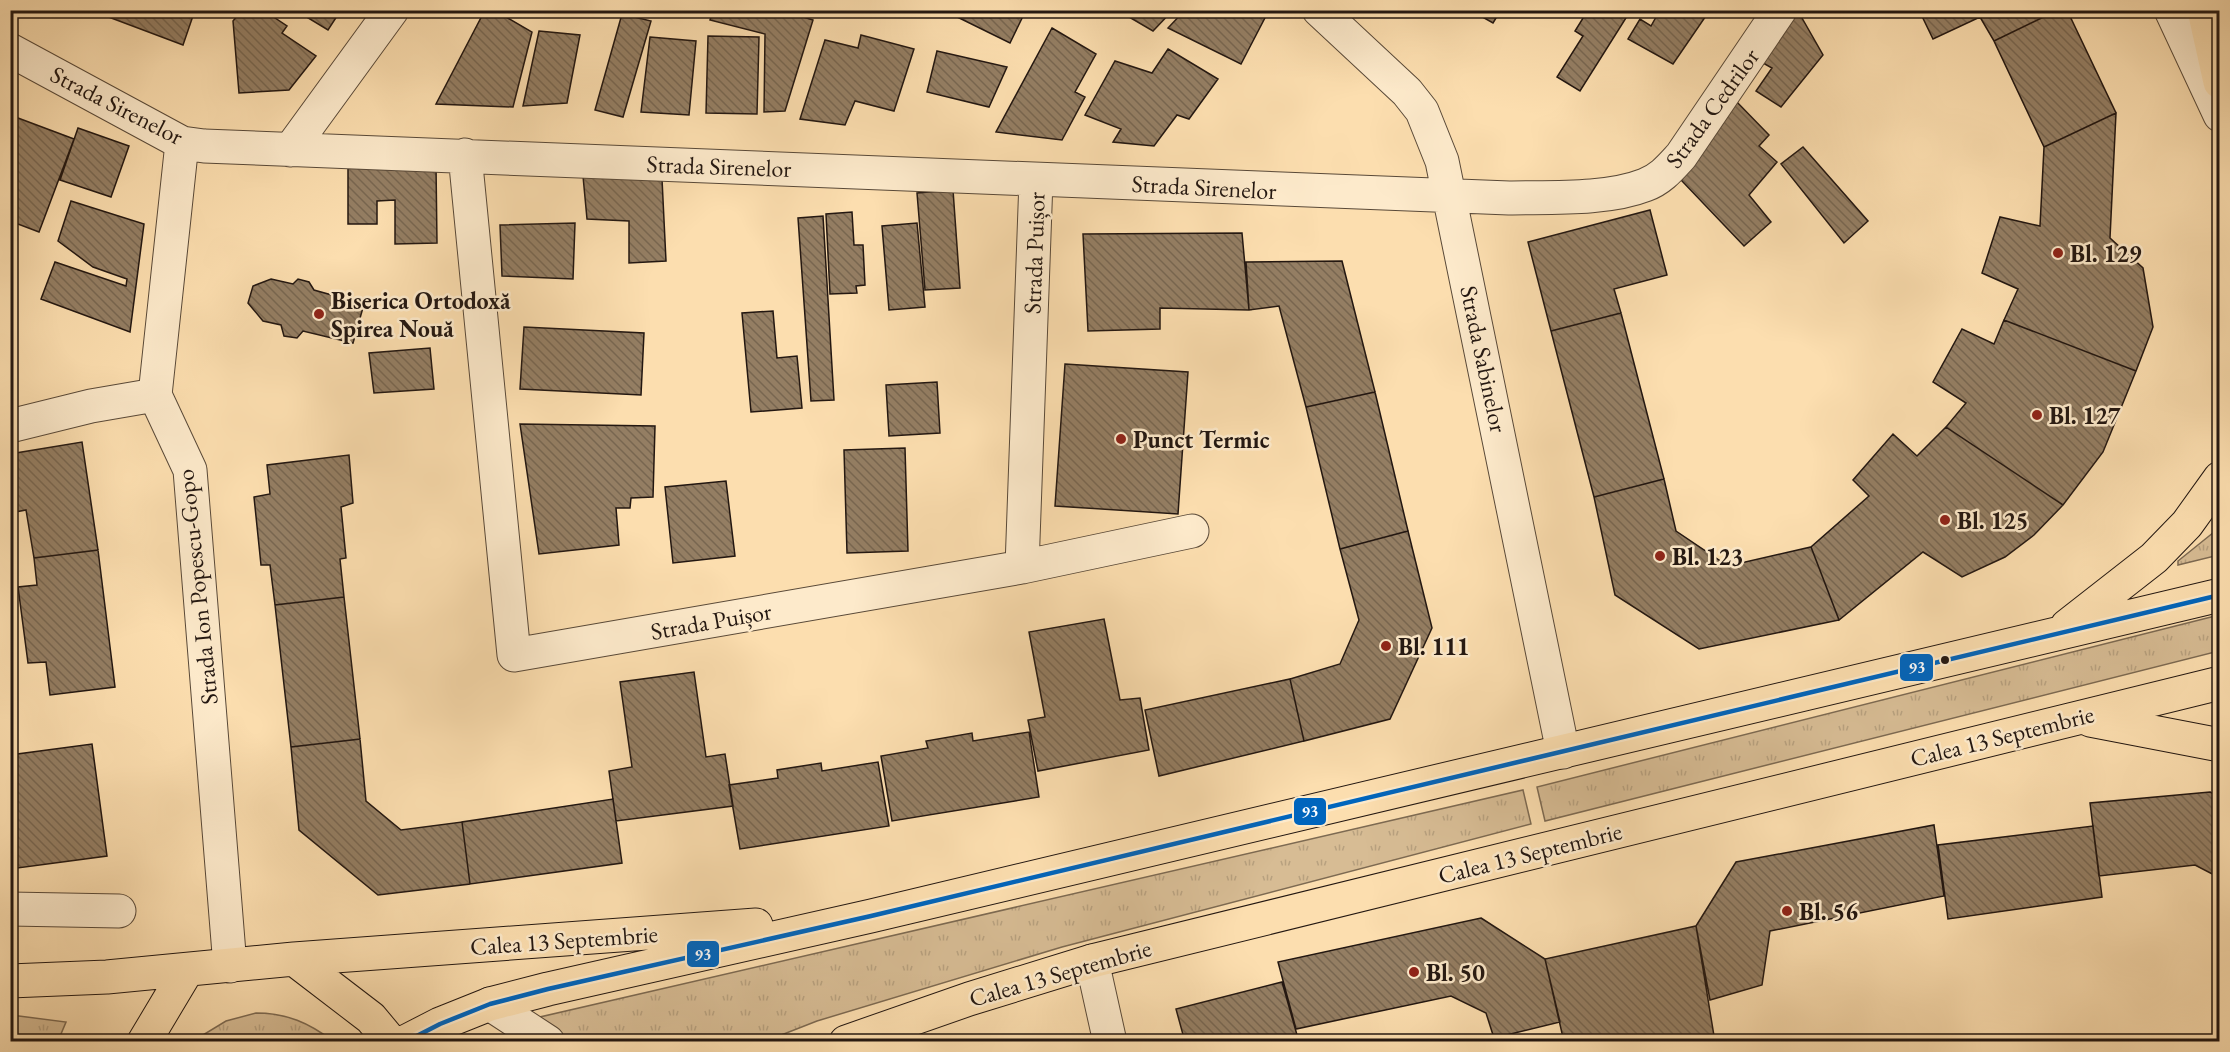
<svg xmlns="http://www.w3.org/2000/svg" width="2230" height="1052" font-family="'EB Garamond',serif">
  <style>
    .grass { fill: url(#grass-tufts); stroke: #7d6a52; stroke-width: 1.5 }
    .building { fill: url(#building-back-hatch); stroke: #231711; stroke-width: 1.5 }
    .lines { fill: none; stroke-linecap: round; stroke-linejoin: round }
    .minor-casing { stroke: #594938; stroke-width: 35 }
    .major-casing { stroke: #231711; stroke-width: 35 }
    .minor { stroke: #fdeacb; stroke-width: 33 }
    .major { stroke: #fcdeaf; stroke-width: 33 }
    .bus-1-casing { stroke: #fdeacb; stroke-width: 9 }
    .bus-1 { stroke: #0065bd; stroke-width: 4.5 }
    .poi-dot { fill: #8f2418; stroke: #fdeacb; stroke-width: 2 }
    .bus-dot { fill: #231711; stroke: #fdeacb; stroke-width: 2 }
    .labels { text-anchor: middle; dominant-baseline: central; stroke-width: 5; stroke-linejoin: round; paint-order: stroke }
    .street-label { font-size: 24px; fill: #231711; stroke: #fdeacb }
    .poi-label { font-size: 24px; font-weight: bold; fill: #231711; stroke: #fdeacb; text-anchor: start }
    .line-badge { stroke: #fdeacb; stroke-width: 2 }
    .badge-label { font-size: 16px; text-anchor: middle; font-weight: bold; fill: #fff }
  </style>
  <defs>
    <pattern id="grass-tufts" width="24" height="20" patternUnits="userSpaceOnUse" patternTransform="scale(1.5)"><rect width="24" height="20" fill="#d7bc94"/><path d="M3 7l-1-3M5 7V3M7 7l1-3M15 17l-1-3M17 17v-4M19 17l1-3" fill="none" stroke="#b8a17f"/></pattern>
    <pattern id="building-back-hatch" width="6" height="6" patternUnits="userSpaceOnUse" patternTransform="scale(1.5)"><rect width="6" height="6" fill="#947e63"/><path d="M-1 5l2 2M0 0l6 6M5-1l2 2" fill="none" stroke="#786650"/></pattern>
  </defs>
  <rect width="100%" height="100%" fill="#fcdeaf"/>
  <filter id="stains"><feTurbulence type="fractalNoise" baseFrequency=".00333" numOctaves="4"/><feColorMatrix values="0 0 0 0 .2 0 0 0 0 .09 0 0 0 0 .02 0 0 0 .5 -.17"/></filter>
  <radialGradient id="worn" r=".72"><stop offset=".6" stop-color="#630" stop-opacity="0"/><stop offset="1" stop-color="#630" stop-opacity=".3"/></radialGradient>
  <!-- grass -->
  <path class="grass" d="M2219 528V555L2178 565V561Z
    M2219 615V651L1545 821 1537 787Z
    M1523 790 1531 824 1062 947 817 1021 766 1041H569L540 1017Z
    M256 1013C287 1013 309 1023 333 1041H193L226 1021Z
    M11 1015 66 1022 58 1041H11Z"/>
  <!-- building -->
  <path class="building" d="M90 10H195L183 45Z
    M242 10H263L287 26 282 33 316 56 289 90 239 93 233 21Z
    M295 10H341L328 30Z
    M485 10H494L532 32 513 107 436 104Z
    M713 10H780L813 20 785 111 764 112 765 34 710 20Z
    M943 10H1026L1010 43Z
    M1117 10H1173L1153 31Z
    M1185 10H1265L1268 12 1241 64 1168 28Z
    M1470 10H1501L1493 23Z
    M1588 10H1631L1580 91 1557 77 1583 36 1575 31Z
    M1660 10H1710L1673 64 1628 39 1640 19 1651 26Z
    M1919 10H2058L1994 41 1980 17 1933 39Z
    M2058 10H2067L2116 113 2044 147 1994 41Z
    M1798 11 1823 55 1781 107 1756 91 1772 68 1763 63Z
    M622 14 651 21 623 117 595 110Z
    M1052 28 1096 54 1075 92 1085 97 1062 140 996 132Z
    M539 31 580 35 567 103 523 106Z
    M861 35 914 49 894 111 855 101 845 125 800 119 825 40 858 48Z
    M708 36 759 37 757 114 706 113Z
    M650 37 696 41 689 115 641 112Z
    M1168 49 1218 79 1189 119 1177 115 1154 146 1113 142 1121 129 1085 115 1115 61 1152 73Z
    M937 51 1007 67 989 107 927 92Z
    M1733 98 1769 135 1759 146 1777 162 1749 195 1771 222 1744 246 1681 180Z
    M2116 113 2110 238 2143 268 2153 327 2136 371 2004 320 2018 289 1982 273 2000 217 2040 226 2044 147Z
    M10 115 74 139 39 232 10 221Z
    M78 128 129 146 111 197 60 180Z
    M1803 147 1868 221 1844 243 1781 164Z
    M436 165 437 243 395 244V200L377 201V224H348V166Z
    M583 176 662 179 666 261 629 263V221L587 219Z
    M953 190 960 288 925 290 917 193Z
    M71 201 144 224 130 332 41 299 55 262 126 286 127 279 93 267 58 241Z
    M1650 210 1667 275 1614 289 1621 313 1551 331 1528 242Z
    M852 212 854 245H863L865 285 856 286 857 293 830 294 826 214Z
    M823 216 834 400 811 401 798 218Z
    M575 223 573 279 502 276 500 225Z
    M917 223 925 307 889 310 882 226Z
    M1242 233 1249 310 1160 308V329L1088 331 1083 234Z
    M1342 261 1375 392 1306 407 1279 306 1249 310 1246 262Z
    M271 279 293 284 298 279 309 282 314 290 364 304 353 343 303 331 297 338 284 336 281 325 263 321 248 303 253 286Z
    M773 311 777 358 797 356 802 408 751 412 742 313Z
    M1621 313 1664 479 1594 497 1551 331Z
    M2004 320 2136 371 2103 452 2063 505 1946 427 1966 403 1933 382 1962 329 1994 344Z
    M524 327 644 333 641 395 520 389Z
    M430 348 434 389 374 393 369 353Z
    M1065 364 1188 372 1178 514 1055 506Z
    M937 382 940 433 889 436 886 385Z
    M1375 392 1408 531 1340 549 1306 407Z
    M520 424 655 426 653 497 631 498 630 508H616L619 545 539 554Z
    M1946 427 2063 505 2034 535 2005 557 1962 577 1923 552 1839 620 1811 547 1869 496 1853 480 1893 434 1917 456Z
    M82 442 98 550 34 558 26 510 10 513V454Z
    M905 448 908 551 847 553 844 450Z
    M349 455 353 503 341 507 346 558 340 559 344 597 275 605 270 565H261L254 497 270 494 267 465Z
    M1664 479 1676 531 1728 566 1811 547 1839 620 1699 649 1615 595 1594 497Z
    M726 481 735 556 673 563 665 487Z
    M1408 531 1432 628 1390 719 1304 741 1290 679 1340 664 1359 620 1340 549Z
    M98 550 115 687 50 695 46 662 28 663 18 587 37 585 34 558Z
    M344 597 360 739 291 747 275 605Z
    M1104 619 1120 700 1140 698 1149 750 1038 771 1028 720 1045 717 1029 632Z
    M694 672 706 757 725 754 733 806 616 821 609 771 632 767 620 682Z
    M1290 679 1304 741 1159 776 1145 710Z
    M1029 732 1039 797 892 821 881 756 928 748 926 741 972 733 973 741Z
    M360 739 366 801 401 830 462 822 470 884 378 895 299 830 291 747Z
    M92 744 107 856 10 869V755Z
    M878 762 889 826 740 849 729 785 778 778 777 770 821 763 822 771Z
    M2210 792 2220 797V878L2195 865 2099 876 2090 803Z
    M613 799 622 863 470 884 462 822Z
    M1934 825 1944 896 1770 931 1762 985 1710 1000 1696 926 1736 862Z
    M2093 826 2102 897 1948 919 1938 845Z
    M1481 918 1545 959 1560 1022 1494 1038 1486 1013 1451 996 1296 1029 1278 962Z
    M1696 926 1715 1042H1564L1545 959Z
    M1282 982 1299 1042H1185L1176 1009Z"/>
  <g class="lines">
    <!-- minor casing -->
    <g class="minor-casing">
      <path id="minor" d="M1319 10 1407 92 1422 111 1442 161 1563 752
        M2171 10 2220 115
        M10 50 182 143 204 146 1509 198C1550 197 1607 200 1645 185 1661 179 1670 168 1681 156L1780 10
        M182 143 155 395 190 470 230 966
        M290 150 392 10
        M465 155 514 655 1022 567 1192 531
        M10 426 91 406 155 395
        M1022 567 1036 180
        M10 909 119 911
        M1092 961 1110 1042
        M490 1004 548 1042"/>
    </g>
    <!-- major casing -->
    <g class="major-casing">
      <path id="major" d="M2204 10 2220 82
        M2067 626 2154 558 2187 524 2220 478
        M2090 720 2220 745
        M294 959 371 1018 391 1042
        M10 981 107 977 294 959 756 925
        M144 1042 187 970
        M405 1042 440 1024 490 1004 548 989 871 916 2220 595
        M846 1042 969 999 1092 961 2220 683"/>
    </g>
    <!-- minor -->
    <use href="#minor" class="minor"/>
    <!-- major -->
    <use href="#major" class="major"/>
    <!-- bus-1 casing -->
    <g class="bus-1-casing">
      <path id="bus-1" d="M405 1042 440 1024 490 1004 548 989 871 916 2220 595"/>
    </g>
    <!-- bus-1 -->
    <use href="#bus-1" class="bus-1"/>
  </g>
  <!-- markers -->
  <g class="poi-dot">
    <circle cx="2058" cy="253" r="6"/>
    <circle cx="319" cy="314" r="6"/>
    <circle cx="2037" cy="415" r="6"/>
    <circle cx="1121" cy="439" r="6"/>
    <circle cx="1945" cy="520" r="6"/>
    <circle cx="1660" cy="556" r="6"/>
    <circle cx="1386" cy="646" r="6"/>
    <circle cx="1787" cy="911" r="6"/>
    <circle cx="1414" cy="972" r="6"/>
  </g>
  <circle class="bus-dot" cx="1945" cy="660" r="5"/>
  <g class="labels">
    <!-- street labels -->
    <g class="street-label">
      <text transform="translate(117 105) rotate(27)">Strada Sirenelor</text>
      <text transform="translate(1712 108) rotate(-54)">Strada Cedrilor</text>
      <text transform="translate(719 166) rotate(2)">Strada Sirenelor</text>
      <text transform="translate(1204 187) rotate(3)">Strada Sirenelor</text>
      <text transform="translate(1034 253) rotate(-88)">Strada Puișor</text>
      <text transform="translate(1484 359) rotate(78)">Strada Sabinelor</text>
      <text transform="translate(197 587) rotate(-96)">Strada Ion Popescu-Gopo</text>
      <text transform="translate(711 621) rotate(-10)">Strada Puișor</text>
      <text transform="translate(2002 736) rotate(-14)">Calea 13 Septembrie</text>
      <text transform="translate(1530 853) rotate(-14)">Calea 13 Septembrie</text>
      <text transform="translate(564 940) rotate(-4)">Calea 13 Septembrie</text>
      <text transform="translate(1060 973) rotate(-16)">Calea 13 Septembrie</text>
    </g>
    <!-- poi labels -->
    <g class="poi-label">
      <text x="2070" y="253">Bl. 129</text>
      <text x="331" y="300">Biserica Ortodoxă<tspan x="331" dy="28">Spirea Nouă</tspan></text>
      <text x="2049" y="415">Bl. 127</text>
      <text x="1133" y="439">Punct Termic</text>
      <text x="1957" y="520">Bl. 125</text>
      <text x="1672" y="556">Bl. 123</text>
      <text x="1398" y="646">Bl. 111</text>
      <text x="1799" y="911">Bl. 56</text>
      <text x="1426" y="972">Bl. 50</text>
    </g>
  </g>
  <g class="line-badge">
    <rect x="1899" y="653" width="35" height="29" rx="6" fill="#0065bd"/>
    <rect x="1293" y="797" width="34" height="29" rx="6" fill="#0065bd"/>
    <rect x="686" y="940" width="34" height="28" rx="6" fill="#0065bd"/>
  </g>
  <g class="badge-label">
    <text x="1917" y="673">93</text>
    <text x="1310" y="817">93</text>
    <text x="703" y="960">93</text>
  </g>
  <!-- margin -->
  <rect width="2230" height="1052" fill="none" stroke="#fcdeaf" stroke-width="36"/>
  <rect x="12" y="12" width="2206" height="1028" fill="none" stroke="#231711" stroke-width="3"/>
  <rect x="18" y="18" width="2194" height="1016" fill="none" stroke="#231711" stroke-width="1.5"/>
  <rect width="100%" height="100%" filter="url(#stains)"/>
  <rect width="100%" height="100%" fill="url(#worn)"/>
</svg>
